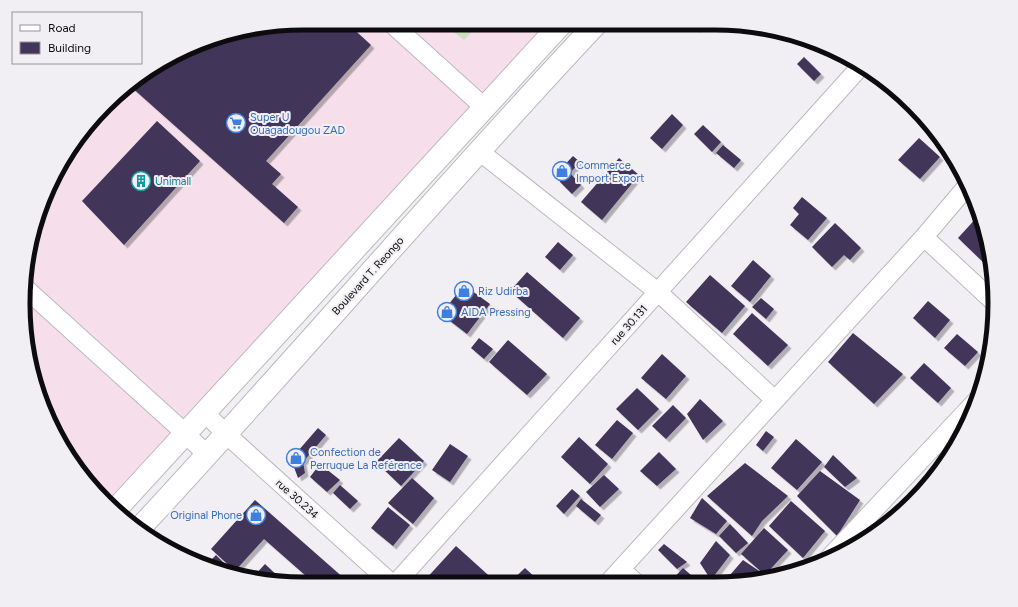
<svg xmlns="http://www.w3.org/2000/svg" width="1018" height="607" font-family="Figtree,sans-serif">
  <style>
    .commercial { fill: #f6dfeb }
    .green { fill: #cbdebe }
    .building { fill: #43345a; filter: url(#shadow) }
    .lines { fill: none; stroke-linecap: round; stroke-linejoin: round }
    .street-casing { stroke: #bbb9be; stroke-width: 20 }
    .primary-casing { stroke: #bbb9be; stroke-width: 24 }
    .street { stroke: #fff; stroke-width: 18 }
    .primary { stroke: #fff; stroke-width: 22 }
    .labels { text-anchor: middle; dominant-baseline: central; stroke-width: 4; stroke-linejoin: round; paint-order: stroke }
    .shop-label { font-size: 11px; fill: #366cbe; stroke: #f1eff4; text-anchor: start }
    .culture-label { font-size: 11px; fill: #0d838f; stroke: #f1eff4; text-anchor: start }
    .street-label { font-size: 11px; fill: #0c0b0d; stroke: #f1eff4 }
    .rim { fill: none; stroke: #0c0b0d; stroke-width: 5 }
  </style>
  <defs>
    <filter id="shadow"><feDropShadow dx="3.5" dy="3.5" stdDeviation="0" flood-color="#0004"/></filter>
  </defs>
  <rect width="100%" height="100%" fill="#f1eff4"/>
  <!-- commercial -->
  <path class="commercial" d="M304 23H562L120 511 81 474 38 393 23 303 38 214 70 147 133 81 214 38Z"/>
  <!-- green -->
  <path class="green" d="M442 23H480L464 40Z"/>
  <!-- building -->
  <path class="building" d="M304 23H347L371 45 266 161 281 174 272 184 298 207 284 223 129 85 133 81 214 38Z
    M691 24H701L696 29Z
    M804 57 821 74 814 81 797 64Z
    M672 114 683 125 662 149 650 138Z
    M157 121 200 161 124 245 82 201Z
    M703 125 721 142 712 152 694 134Z
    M919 138 940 157 920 179 898 160Z
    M723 145 741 160 734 168 716 153Z
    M573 156 580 162 570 173 581 185 572 194 560 182 557 173Z
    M619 158 639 175 602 220 581 202Z
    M802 197 827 218 808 240 790 225 799 214 793 208Z
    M979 215 990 249V257L984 263 958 238Z
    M835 223 861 248 850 260 844 255 832 267 812 247Z
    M558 242 573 255 560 270 545 257Z
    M753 260 771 276 750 302 731 286Z
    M527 272 580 318 563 338 510 291Z
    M710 275 745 306 722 333 686 302Z
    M464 285 490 304 467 334 441 314Z
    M761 298 774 309 766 319 752 307Z
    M928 301 950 320 935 338 913 318Z
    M752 313 788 345 768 366 733 334Z
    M853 333 903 374 874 404 828 362Z
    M957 334 978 352 965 366 944 348Z
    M479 338 493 349 484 359 471 348Z
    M508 340 547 374 527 395 489 362Z
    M662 354 686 376 666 399 641 378Z
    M924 363 951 388 938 403 910 378Z
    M637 388 659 409 638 430 616 409Z
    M700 399 723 421 703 440 687 414Z
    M673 405 686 418 666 439 652 426Z
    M617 420 633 433 612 459 595 445Z
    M318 428 326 435 303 462 305 473 298 478 291 459Z
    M766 431 774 437 763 451 756 445Z
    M579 437 608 464 590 484 561 457Z
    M399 438 424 461 401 486 376 462Z
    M796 439 822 462 797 490 771 468Z
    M450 444 468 456 450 482 432 470Z
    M659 452 676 469 657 486 640 471Z
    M833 455 857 478 845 487 824 467Z
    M745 463 788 496 762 521 752 536 707 496Z
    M320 464 340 480 327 492 310 477Z
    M820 471 860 500 837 536 797 496Z
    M604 475 619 489 600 507 586 492Z
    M412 478 434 498 413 524 388 503Z
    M340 485 358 501 350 509 333 493Z
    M572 489 580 496 564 514 556 506Z
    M702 498 727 521 716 534 690 518Z
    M581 499 601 515 595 522 576 506Z
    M255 500 346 580 343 583H314L264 539 235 571 211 549Z
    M791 501 825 531 803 558 769 526Z
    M388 507 410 525 393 546 371 528Z
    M730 524 748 543 736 553 719 536Z
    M764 528 788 550 765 575 741 554Z
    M716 541 730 555 711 580 700 563Z
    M664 544 687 562 677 569 658 550Z
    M456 546 497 583H426L424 581Z
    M216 555 230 569 227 572 206 565Z
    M743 560 765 575 764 577 733 583H723Z
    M265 564 285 583 253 577Z
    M525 568 541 583H509Z
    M683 568 700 583H669Z"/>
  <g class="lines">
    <!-- street casing -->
    <g class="street-casing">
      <path id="street" d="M391 23 484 107
        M479 151 658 292 775 400
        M924 237 995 303
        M25 288 185 433 207 455
        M205 413 226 434 391 583
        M829 558 977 400
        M621 569 636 583
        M396 583 861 66
        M608 583 924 237 968 185"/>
    </g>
    <!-- primary casing -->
    <g class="primary-casing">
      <path id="primary" d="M117 508 562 23
        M139 529C294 362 441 189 597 23"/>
    </g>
    <!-- street -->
    <use href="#street" class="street"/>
    <!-- primary -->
    <use href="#primary" class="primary"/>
  </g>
  <!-- icons -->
  <defs>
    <g id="supermarket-ring" transform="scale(1)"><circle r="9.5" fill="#f1eff4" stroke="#3f7fe0" stroke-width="1.5"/><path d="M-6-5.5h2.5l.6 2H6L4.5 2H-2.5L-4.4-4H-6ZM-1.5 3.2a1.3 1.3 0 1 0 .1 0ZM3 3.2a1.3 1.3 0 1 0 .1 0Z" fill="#3f7fe0"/></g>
    <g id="shop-ring" transform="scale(1)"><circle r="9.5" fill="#f1eff4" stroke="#3f7fe0" stroke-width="1.5"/><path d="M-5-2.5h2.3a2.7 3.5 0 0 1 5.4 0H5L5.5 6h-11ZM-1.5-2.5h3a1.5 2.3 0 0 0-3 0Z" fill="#3f7fe0"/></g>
    <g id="building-ring" transform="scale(1)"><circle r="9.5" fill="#f1eff4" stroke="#0f9aa8" stroke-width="1.5"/><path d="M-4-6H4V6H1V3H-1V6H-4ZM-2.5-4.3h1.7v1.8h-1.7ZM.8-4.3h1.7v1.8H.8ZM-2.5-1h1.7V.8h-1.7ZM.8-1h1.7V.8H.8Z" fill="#0f9aa8"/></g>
  </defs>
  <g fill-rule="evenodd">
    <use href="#supermarket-ring" x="236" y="123"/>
    <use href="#shop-ring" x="562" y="171"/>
    <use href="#building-ring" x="141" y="181"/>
    <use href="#shop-ring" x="464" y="291"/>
    <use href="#shop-ring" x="447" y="312"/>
    <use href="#shop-ring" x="296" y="458"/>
    <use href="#shop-ring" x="256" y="515"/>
  </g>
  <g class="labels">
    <!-- shop labels -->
    <g class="shop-label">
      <text x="250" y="117">Super U<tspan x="250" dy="13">Ouagadougou ZAD</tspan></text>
      <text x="576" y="165">Commerce<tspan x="576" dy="13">Import Export</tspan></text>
      <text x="478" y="291">Riz Udirba</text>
      <text x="461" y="312">AIDA Pressing</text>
      <text x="310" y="452">Confection de<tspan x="310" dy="13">Perruque La Reférence</tspan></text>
      <text x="242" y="515" text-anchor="end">Original Phone</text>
    </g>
    <!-- culture labels -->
    <g class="culture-label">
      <text x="155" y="181">Unimall</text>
    </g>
    <!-- street labels -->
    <g class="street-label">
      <text transform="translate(368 276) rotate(-48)">Boulevard T. Reongo</text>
      <text transform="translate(629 325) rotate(-48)">rue 30.131</text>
      <text transform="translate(297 499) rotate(42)">rue 30.234</text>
    </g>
  </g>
  <!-- crop -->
  <path d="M0 0H1018V607H0ZM303 30H715A273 273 0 0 1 988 303V304A273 273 0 0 1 715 577H303A273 273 0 0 1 30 304V303A273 273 0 0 1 303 30Z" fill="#f1eff4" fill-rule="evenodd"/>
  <path class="rim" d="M303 30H715A273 273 0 0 1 988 303V304A273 273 0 0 1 715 577H303A273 273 0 0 1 30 304V303A273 273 0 0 1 303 30Z"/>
  <!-- legend -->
  <rect x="12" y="12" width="130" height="52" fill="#f1eff4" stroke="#959498"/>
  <rect x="20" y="25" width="20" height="6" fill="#ffffff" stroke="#959498"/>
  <text x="48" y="32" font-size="12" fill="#0c0b0d">Road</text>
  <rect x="20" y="42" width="20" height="12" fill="#43345a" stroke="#959498"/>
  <text x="48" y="52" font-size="12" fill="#0c0b0d">Building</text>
</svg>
